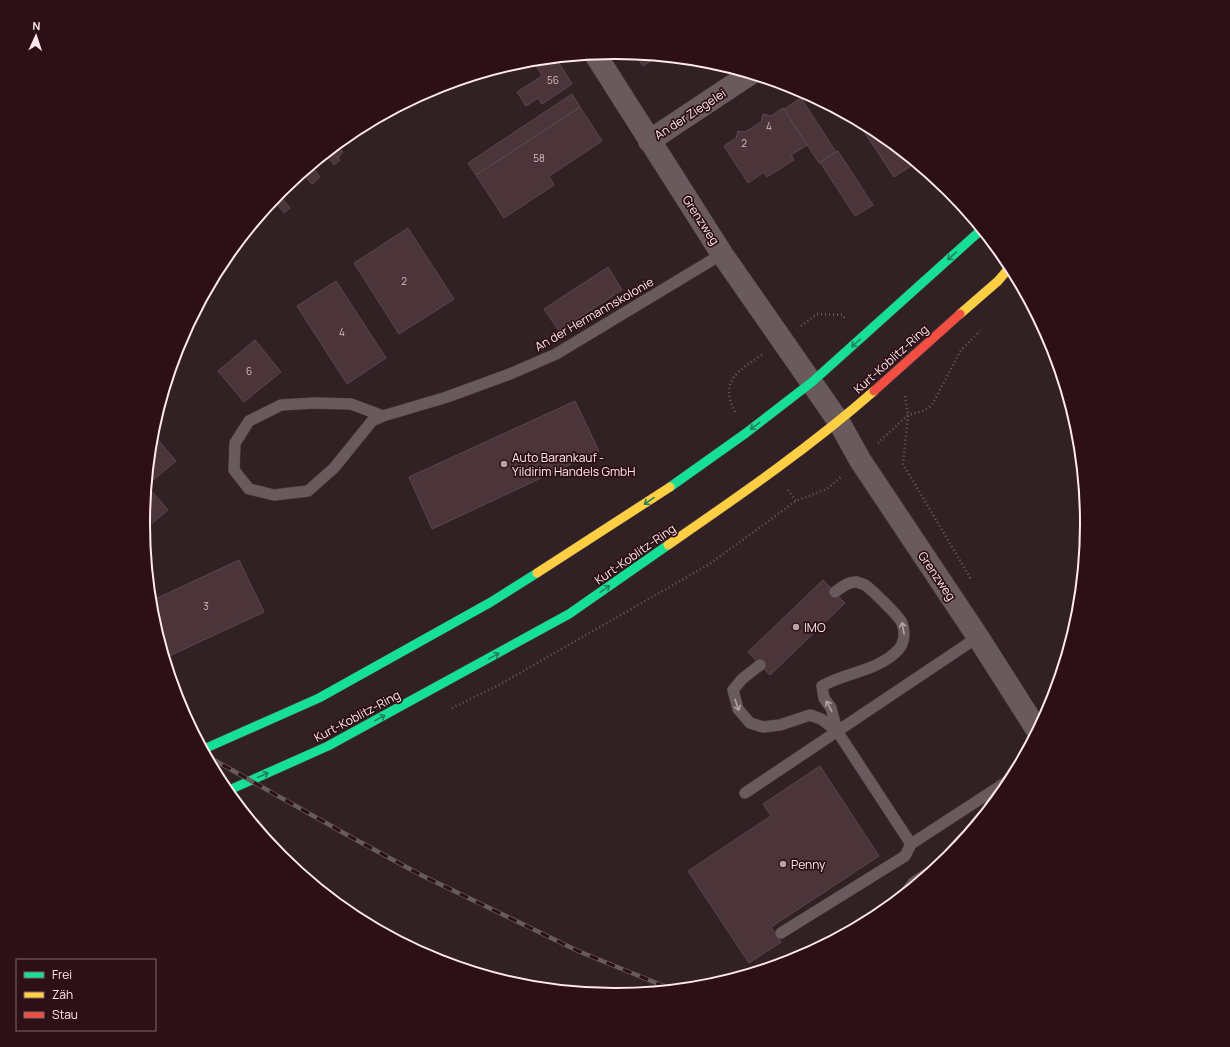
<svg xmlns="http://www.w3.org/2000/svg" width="1230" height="1047" font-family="Manrope,sans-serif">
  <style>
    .building { fill: #4c343b; stroke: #58494c }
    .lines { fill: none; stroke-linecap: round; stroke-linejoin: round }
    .lane-casing { stroke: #4c3f41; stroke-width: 12 }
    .street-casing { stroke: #4c3f41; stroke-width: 23 }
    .fast-casing { stroke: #4c3f41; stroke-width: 10 }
    .slow-casing { stroke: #4c3f41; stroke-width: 10 }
    .jam-casing { stroke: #4c3f41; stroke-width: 10 }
    .path { stroke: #695c5e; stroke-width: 2.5; stroke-dasharray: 1 3; stroke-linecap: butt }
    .lane { stroke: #695a5d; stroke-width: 11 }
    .street { stroke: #695a5d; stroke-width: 22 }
    .fast { stroke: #16e098; stroke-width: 9 }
    .slow { stroke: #ffcf43; stroke-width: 9 }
    .jam { stroke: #f24e42; stroke-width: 9 }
    .rail-casing { stroke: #685b5d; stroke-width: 4.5 }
    .rail { stroke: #2d1017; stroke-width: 3; stroke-dasharray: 9; stroke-linecap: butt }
    .oneway { stroke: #20825e }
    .oneway2 { stroke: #b4a2a4 }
    .poi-dot { fill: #b7a3a6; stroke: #2d1017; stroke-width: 1.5 }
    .labels { text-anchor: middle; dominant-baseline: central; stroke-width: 3.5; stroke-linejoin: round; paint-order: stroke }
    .number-label { font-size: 10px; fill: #d2bcc0 }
    .street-label { font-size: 12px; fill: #ffe9ec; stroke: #2d1017 }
    .poi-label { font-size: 12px; fill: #ffe9ec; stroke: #2d1017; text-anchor: start }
    .rim { fill: none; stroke: #ffe9ec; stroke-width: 2 }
  </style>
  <rect width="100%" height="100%" fill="#312124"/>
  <!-- building -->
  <path class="building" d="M635 54 658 56 643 66Z
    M556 58 572 84 542 104 538 98 526 106 517 92 542 76 536 65 543 59Z
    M572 94 580 107 476 175 468 163Z
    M801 98 836 152 819 163 784 109Z
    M580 107 602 141 549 176 554 185 504 218 476 175Z
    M783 108 807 145 791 155 794 160 767 177 764 172 748 183 724 146 736 138 738 131 745 132 761 122 763 114 771 116Z
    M857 121 877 132 902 152 911 166 894 177Z
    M336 145 343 152 338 158 331 150Z
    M331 150 340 160 334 165 326 154Z
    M838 151 873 205 855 216 820 162Z
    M311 166 320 177 312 184 302 173Z
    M278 194 290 208 284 213 274 200Z
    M408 228 454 299 399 334 354 263Z
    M608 267 622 290 559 331 544 309Z
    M336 281 386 358 347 384 297 306Z
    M255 340 281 372 244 402 218 371Z
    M575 401 599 451 432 529 409 477Z
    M152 433 176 461 147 485Z
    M147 486 168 510 144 530V523Z
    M239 560 264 612 165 658 153 615 151 601Z
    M823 580 845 603 770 675 748 652Z
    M820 766 879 856 771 927 781 942 749 963 688 871 771 816 763 804Z"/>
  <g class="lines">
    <!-- lane casing -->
    <g class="lane-casing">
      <path id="lane" d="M383 416 372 421 334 468 308 491 274 495 249 489 234 470 235 443 249 421 281 405 315 403 351 404 383 416 447 397 510 374 556 354 722 254
        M760 665 742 679 733 690 738 709 750 723 763 727 780 725 810 715 821 719 837 731 831 708 824 698 822 686C847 672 879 671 899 649 905 641 905 631 902 623 900 617 871 589 865 585 863 584 859 583 857 582 848 581 841 588 835 592
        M837 731 911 844
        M745 793 978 637
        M907 891 913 883 931 871
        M781 933 905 856 911 844 1011 779"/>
    </g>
    <!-- street casing -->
    <g class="street-casing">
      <path id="street" d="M595 54 722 254 839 422 860 460 978 637 1037 730
        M649 141 750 74"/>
    </g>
    <!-- fast casing -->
    <g class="fast-casing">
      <path id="fast" d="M670 487 746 433 812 382 981 230
        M204 749 319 698 491 602 537 573
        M227 791 328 746 569 614 668 545"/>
    </g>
    <!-- slow casing -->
    <g class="slow-casing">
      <path id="slow" d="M960 314 998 281 1010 267
        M668 545C739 496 809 448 874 391
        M537 573 670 487"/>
    </g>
    <!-- jam casing -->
    <g class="jam-casing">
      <path id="jam" d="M874 391 960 314"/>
    </g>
    <!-- path -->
    <path class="path" d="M801 326 817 314 843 315 845 320
      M905 396 908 415 903 464 971 579
      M735 412C718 380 740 370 763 354
      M878 443 908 415 923 411 932 405 961 350 980 331
      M788 490 796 501
      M452 708 497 686 708 565 796 501 827 489 842 476"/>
    <!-- lane -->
    <use href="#lane" class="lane"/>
    <!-- street -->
    <use href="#street" class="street"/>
    <!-- fast -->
    <use href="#fast" class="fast"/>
    <!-- slow -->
    <use href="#slow" class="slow"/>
    <!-- jam -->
    <use href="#jam" class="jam"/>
    <!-- rail casing -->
    <g class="rail-casing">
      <path id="rail" d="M207 756 349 836 421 875 578 951 671 989"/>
    </g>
    <!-- rail -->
    <use href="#rail" class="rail"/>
  </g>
  <!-- one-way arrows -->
  <defs><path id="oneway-shaft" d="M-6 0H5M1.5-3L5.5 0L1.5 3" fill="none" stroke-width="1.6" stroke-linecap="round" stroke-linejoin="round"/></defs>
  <g class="oneway">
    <use href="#oneway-shaft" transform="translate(952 256) rotate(138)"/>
    <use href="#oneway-shaft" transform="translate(856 343) rotate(138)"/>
    <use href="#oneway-shaft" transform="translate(755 426) rotate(143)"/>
    <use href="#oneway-shaft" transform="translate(649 501) rotate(145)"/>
    <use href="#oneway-shaft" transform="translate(605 589) rotate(-35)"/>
    <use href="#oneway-shaft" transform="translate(494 656) rotate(-29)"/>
    <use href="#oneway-shaft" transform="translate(380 718) rotate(-28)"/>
    <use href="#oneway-shaft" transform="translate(263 775) rotate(-24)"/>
  </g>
  <g class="oneway2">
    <use href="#oneway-shaft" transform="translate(903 628) rotate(-101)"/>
    <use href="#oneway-shaft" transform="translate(737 705) rotate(71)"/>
    <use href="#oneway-shaft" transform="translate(829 706) rotate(-118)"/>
  </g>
  <!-- markers -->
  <g class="poi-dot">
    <circle cx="504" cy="464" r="4"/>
    <circle cx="796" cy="627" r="4"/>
    <circle cx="783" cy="864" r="4"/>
  </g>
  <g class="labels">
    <!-- number labels -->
    <g class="number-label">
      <text x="553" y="80">56</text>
      <text x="769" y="126">4</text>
      <text x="744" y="143">2</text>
      <text x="539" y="158">58</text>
      <text x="404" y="281">2</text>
      <text x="342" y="332">4</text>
      <text x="249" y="371">6</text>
      <text x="206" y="606">3</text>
    </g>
    <!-- street labels -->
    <g class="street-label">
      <text transform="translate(690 114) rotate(-33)">An der Ziegelei</text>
      <text transform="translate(701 220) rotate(57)">Grenzweg</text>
      <text transform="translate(594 314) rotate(-30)">An der Hermannskolonie</text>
      <text transform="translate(891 359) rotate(-42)">Kurt-Koblitz-Ring</text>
      <text transform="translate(635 554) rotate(-35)">Kurt-Koblitz-Ring</text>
      <text transform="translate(937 576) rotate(56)">Grenzweg</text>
      <text transform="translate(357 716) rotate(-28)">Kurt-Koblitz-Ring</text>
    </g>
    <!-- poi labels -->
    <g class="poi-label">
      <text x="512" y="457">Auto Barankauf -<tspan x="512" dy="14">Yildirim Handels GmbH</tspan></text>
      <text x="804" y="627">IMO</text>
      <text x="791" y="864">Penny</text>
    </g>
  </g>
  <!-- crop -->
  <path d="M0 0H1230V1047H0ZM614 59H616A464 464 0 0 1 1080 523V524A464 464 0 0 1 616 988H614A464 464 0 0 1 150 524V523A464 464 0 0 1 614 59Z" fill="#2d1017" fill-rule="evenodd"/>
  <path class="rim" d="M614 59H616A464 464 0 0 1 1080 523V524A464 464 0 0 1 616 988H614A464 464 0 0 1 150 524V523A464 464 0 0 1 614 59Z"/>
  <!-- legend -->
  <rect x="16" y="959" width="140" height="72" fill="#2d1017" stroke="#81676c"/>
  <rect x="24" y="972" width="20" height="6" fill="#16e098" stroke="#81676c"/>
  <text x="52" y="979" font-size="12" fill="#ffe9ec">Frei</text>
  <rect x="24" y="992" width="20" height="6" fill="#ffcf43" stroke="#81676c"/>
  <text x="52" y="999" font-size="12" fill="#ffe9ec">Zäh</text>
  <rect x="24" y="1012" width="20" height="6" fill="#f24e42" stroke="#81676c"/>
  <text x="52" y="1019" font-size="12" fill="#ffe9ec">Stau</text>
  <!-- north arrow -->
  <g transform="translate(36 36) rotate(3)" stroke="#2d1017" stroke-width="3" paint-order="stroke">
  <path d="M0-3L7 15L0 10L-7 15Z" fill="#ffe9ec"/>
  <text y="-6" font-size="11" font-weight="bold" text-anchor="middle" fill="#ffe9ec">N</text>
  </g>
</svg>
